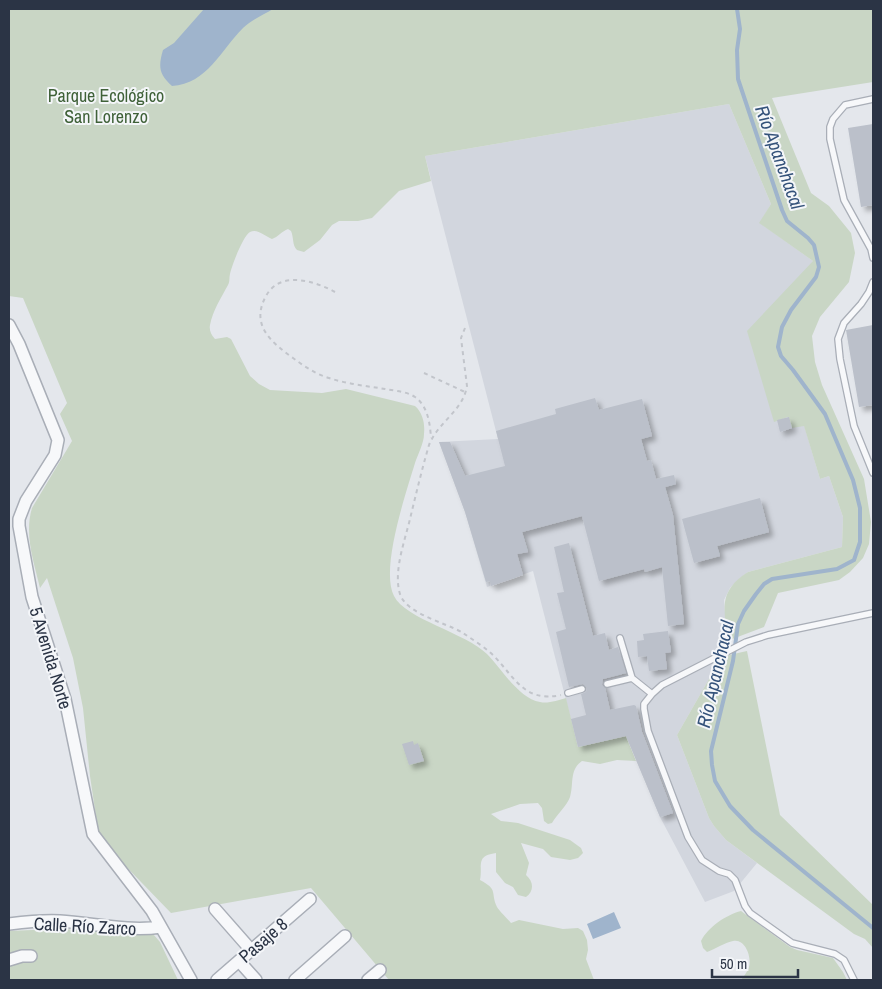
<svg xmlns="http://www.w3.org/2000/svg" width="882" height="989" font-family="'Archivo Narrow',sans-serif">
  <style>
    .built { fill: #d2d6de }
    .green { fill: #c9d6c5 }
    .water { fill: #9fb4cc }
    .lines { fill: none; stroke-linecap: round; stroke-linejoin: round }
    .stream { stroke: #9fb4cc; stroke-width: 4 }
    .building { fill: #bbc0ca; filter: url(#shadow) }
    .service-casing { stroke: #a9aeb7; stroke-width: 8 }
    .minor-casing { stroke: #a9aeb7; stroke-width: 14 }
    .path { stroke: #c2c5cb; stroke-width: 2; stroke-dasharray: 4 4; stroke-linecap: butt }
    .service { stroke: #f7f8fa; stroke-width: 5.5 }
    .minor { stroke: #f7f8fa; stroke-width: 11 }
    .labels { text-anchor: middle; dominant-baseline: central; stroke-width: 4; stroke-linejoin: round; paint-order: stroke }
    .park-label { font-size: 18px; fill: #3f6138; stroke: #f4f6f9 }
    .street-label { font-size: 18px; fill: #2b3445; stroke: #f4f6f9 }
    .water-label { font-size: 19px; font-style: italic; fill: #34527a; stroke: #f4f6f9 }
  </style>
  <defs>
    <filter id="shadow"><feDropShadow dx="4.5" dy="4.5" stdDeviation="2.5" flood-color="#0004"/></filter>
  </defs>
  <rect width="100%" height="100%" fill="#e4e7ec"/>
  <!-- built -->
  <path class="built" d="M729 104 771 204 760 223 813 261 775 421 789 417 804 425 820 479 829 476 843 517 842 547 748 572 739 579 730 588 724 600 727 641 717 665 677 735 709 818 714 826 726 840 757 863 734 891 705 902 660 817 626 736 578 747 533 571 487 587 465 512 439 442 498 439 425 156Z"/>
  <!-- green -->
  <path class="green" d="M9 9H873V82L772 98 811 193 829 206 851 233 855 253 849 282 820 317 812 336 815 362 822 385 864 479 871 522 869 544 863 558 850 572 839 580 778 593 764 627 727 641C725 609 717 592 748 572L842 547 843 517 829 476 820 479 804 426 792 428 788 417 774 422 747 331 813 261 759 223 771 204 729 104 425 156 431 181 399 191 372 218 358 221H339L332 225 320 240 304 252 297 250C292 245 294 238 291 231L288 229C282 231 278 237 272 239 265 236 257 228 250 232 243 236 232 265 230 274 229 278 230 282 228 285 221 298 213 310 210 325 209 330 211 335 215 339L227 337 231 339 250 376 259 384 270 390 322 393 346 389 415 406C423 413 425 424 424 434 424 443 418 454 415 463 406 493 380 569 394 596 405 619 466 633 487 654 501 668 519 699 540 702 548 704 558 700 566 698L578 747 626 736 636 761 617 760 600 764 582 761C569 770 574 784 570 797 567 806 557 814 552 823L548 824 544 821 542 808 538 803 520 804 491 814 501 821 518 823 570 840 581 848 583 853 578 858 570 860 551 857 543 849 521 843 529 863 526 875C534 882 534 891 526 897L518 895 513 887 505 883 496 872V853C475 856 483 865 480 880 499 890 490 892 497 907 500 912 507 918 511 923L519 920 563 929 578 928 583 931 587 940 588 950 586 959 594 980H389L311 888 171 913 111 851 103 840 98 830 90 776 83 708 73 658 47 578 40 588C34 562 24 535 32 508L72 441 60 414 67 403 23 298 9 296Z
    M747 651 780 815 873 905V948L865 939 854 934 726 840 714 826 709 818 677 735 717 665 729 655Z
    M741 911 790 947 797 950 833 958 843 972 847 980H741C744 976 748 971 749 967 752 957 745 938 733 941 726 942 715 949 707 952L703 948 701 941C708 927 726 915 741 911Z
    M56 929 104 930 153 934 160 942 178 980H9V931Z"/>
  <!-- water -->
  <path class="water" d="M204 9H273C263 15 251 20 243 28 221 50 207 84 172 86 159 74 158 67 163 50L174 43Z
    M614 912 621 928 593 939 587 924Z"/>
  <g class="lines">
    <!-- stream -->
    <path class="stream" d="M737 9 740 29 737 50 738 79 782 210 787 221 808 238 814 245 819 267 816 277 791 310 782 327 778 347 781 356 793 370 825 414 853 480 860 508V542L854 560 837 569 772 579 764 584 756 594 744 611 738 624 733 661 711 751 712 765 715 781 730 806 753 830 873 928"/>
  </g>
  <!-- building -->
  <path class="building" d="M873 124V205L861 207 848 128Z
    M873 325V405L859 407 846 330Z
    M595 398 599 410 642 399 652 436 641 439 647 461 651 460 656 479 674 475 676 484 665 487 673 515 684 624 668 626 662 567 645 572 644 569 599 581 582 516 522 532 528 552 517 554 523 575 491 586 490 581 486 582 465 512 439 442H450L465 476 505 466 496 431 556 414 555 409Z
    M789 417 792 428 780 432 777 420Z
    M760 498 769 532 717 546 720 556 694 563 682 519Z
    M569 543 593 636 605 633 609 650 618 647 626 673 603 679 602 685 605 688 610 710 634 705 636 706 642 732 673 813 660 817 626 736 578 747 571 719 586 715 581 694 586 692 587 688 583 684 569 687 556 632 566 629 557 593 564 592 554 547Z
    M668 631 671 652 665 653 667 669 649 671 647 656 638 657 637 641 644 640 643 634Z
    M413 741 414 745 418 743 424 761 409 765 402 744Z"/>
  <g class="lines">
    <!-- service casing -->
    <g class="service-casing">
      <path id="service" d="M873 99 845 105 833 119 830 127V139L844 200 871 249 873 258
        M873 282 869 292 861 304 844 323 838 339 840 359 854 426 873 473
        M620 638 632 678 652 694
        M607 684 632 678
        M568 693 582 689
        M854 980 844 960 835 954 792 943 750 913 745 906 735 880 729 874 719 871 702 860 688 837 648 731 644 709V704L652 694 662 685 746 642 768 635 873 613"/>
    </g>
    <!-- minor casing -->
    <g class="minor-casing">
      <path id="minor" d="M9 325 19 344 58 440 55 455 26 501 19 519V526L32 597 65 699 93 834 152 911 191 980
        M215 909 251 950
        M9 924C25 922 43 920 60 921 93 923 128 932 161 927
        M9 960 22 956H31
        M239 961 256 980
        M217 980 310 899
        M295 980 345 936
        M368 980 380 970"/>
    </g>
    <!-- path -->
    <path class="path" d="M335 292C315 281 280 270 266 296 250 325 271 342 293 358 304 366 315 374 329 378 347 384 367 386 385 389 395 391 406 391 415 397 428 406 430 424 431 438
      M465 328 461 338 467 386C463 411 438 422 429 445 422 469 416 494 410 519 405 540 393 572 400 594 406 614 447 623 463 633 473 640 485 647 494 656 515 678 525 703 561 695
      M424 373 465 392"/>
    <!-- service -->
    <use href="#service" class="service"/>
    <!-- minor -->
    <use href="#minor" class="minor"/>
  </g>
  <g class="labels">
    <!-- park labels -->
    <g class="park-label">
      <text x="106" y="95">Parque Ecológico<tspan x="106" dy="21">San Lorenzo</tspan></text>
    </g>
    <!-- street labels -->
    <g class="street-label">
      <text transform="translate(51 658) rotate(73)">5 Avenida Norte</text>
      <text transform="translate(85 926) rotate(3)">Calle Río Zarco</text>
      <text transform="translate(263 940) rotate(-41)">Pasaje 8</text>
    </g>
    <!-- water labels -->
    <g class="water-label">
      <text transform="translate(780 157) rotate(70)">Río Apanchacal</text>
      <text transform="translate(715 674) rotate(-77)">Río Apanchacal</text>
    </g>
  </g>
  <!-- border -->
  <rect width="882" height="989" fill="none" stroke="#2b3445" stroke-width="20"/>
  <!-- scale -->
  <path d="M712 969v8h86v-8" fill="none" stroke="#2b3445" stroke-width="2.5"/>
  <text x="720" y="969" font-size="15" fill="#2b3445" stroke="#f4f6f9" stroke-width="4" paint-order="stroke">50 m</text>
</svg>
